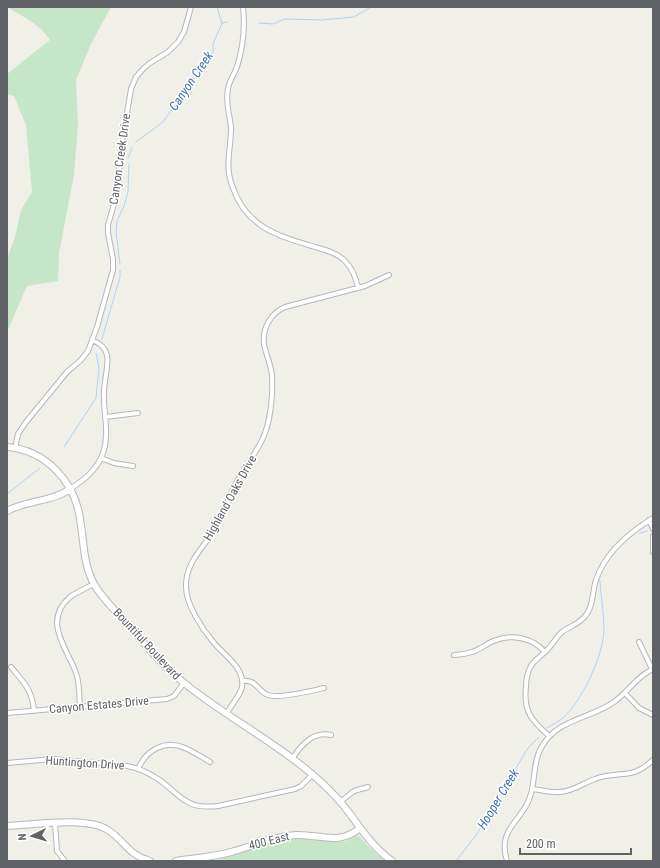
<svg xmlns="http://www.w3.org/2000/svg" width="660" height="868" font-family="'Roboto Condensed',sans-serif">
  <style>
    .green { fill: #c5e7c7 }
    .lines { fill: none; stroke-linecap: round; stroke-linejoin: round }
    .stream { stroke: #abd4fe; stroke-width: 1 }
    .street-casing { stroke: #b5b7bb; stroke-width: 6 }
    .secondary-casing { stroke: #b6b9be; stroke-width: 8 }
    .street { stroke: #fff; stroke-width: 4 }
    .secondary { stroke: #fff; stroke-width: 6 }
    .labels { text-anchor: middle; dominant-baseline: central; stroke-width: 3; stroke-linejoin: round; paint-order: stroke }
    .street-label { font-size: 12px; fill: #5f6267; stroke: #fff }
    .water-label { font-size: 13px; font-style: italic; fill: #4572b1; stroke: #fff }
  </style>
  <rect width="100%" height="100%" fill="#f0efe8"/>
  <!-- green -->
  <path class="green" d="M7 7H111L91 44 76 80 78 126 74 175 59 253 58 281 27 286 7 332V259L15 237 21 210 32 192 26 125 14 96 7 94V74L50 40C41 25 22 16 7 7Z
    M358 835 371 849 385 861H222L219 858 283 839 308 838 337 842 346 841Z"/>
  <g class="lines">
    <!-- stream -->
    <path class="stream" d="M222 23 227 22
      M259 23 273 24 285 19 321 20 354 17 371 7
      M136 142 163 122 213 52V44L222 23 217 7
      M128 158 132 148
      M120 264 116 232 117 221 124 206 128 192 129 164
      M102 339 120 277V270
      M64 447 96 398 99 368 96 353
      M7 494 40 468
      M640 533 647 531
      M547 728C553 724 560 721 565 716 583 698 603 656 604 630 604 614 601 597 600 581
      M456 861 477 834 528 748 539 737"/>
    <!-- street casing -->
    <g class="street-casing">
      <path id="street" d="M243 7C245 26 243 48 237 67 234 75 229 81 228 89 225 103 230 115 231 128 231 151 224 166 233 188 247 228 279 236 315 247 326 250 337 253 345 261 352 268 356 278 358 288
        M105 417 138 413
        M15 448 18 434 26 422 67 372 81 360 88 351 97 327 113 270V259L108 233V225L118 190 120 155 131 89 136 77 143 69 150 63 168 52 178 42 184 32 191 7
        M101 458 114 463 133 466
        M70 489C84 480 97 470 103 453 110 433 103 413 104 392 104 380 109 366 107 355 105 347 100 343 92 340
        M649 520 653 529
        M653 536V552
        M639 642 652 669
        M454 655C460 655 466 654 472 652 479 650 485 645 491 642 510 633 532 637 545 652
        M11 667C24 683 32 689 34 711
        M242 681C257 679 257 691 268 695 280 699 311 691 324 688
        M625 693 639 708 653 715
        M80 707C79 696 80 683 76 673 67 648 42 621 70 597 77 592 86 588 94 584
        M7 713 167 699 174 696 184 683
        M227 713C231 705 240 696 242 687 245 668 225 656 214 643 203 630 186 605 186 587 185 562 205 546 217 526 225 513 228 498 235 485 244 467 261 448 266 430 271 415 273 392 272 376 271 364 266 355 264 344 262 328 271 313 285 307L365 286 389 275
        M549 736C532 721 523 711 526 687 526 680 527 673 531 666 535 659 543 655 548 649 553 644 556 637 562 632 570 626 580 624 586 615 594 605 592 592 596 580 605 553 630 532 653 518
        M292 759C301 745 313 731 331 735
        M7 763 53 759 127 766C138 768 149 773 158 779 181 795 185 810 218 806L295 789 301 786 313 774
        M138 769C146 750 165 739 185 748 194 752 202 757 210 762
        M532 789C542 790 551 793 560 792 574 791 583 783 595 779 618 770 631 781 653 760
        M340 802 354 791 368 787
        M55 823 57 851 65 861
        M507 861C498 832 516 825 527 804 537 786 531 766 541 748 556 719 590 719 614 702 628 692 637 676 653 669"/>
    </g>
    <!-- secondary casing -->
    <g class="secondary-casing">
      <path id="secondary" d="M7 447C46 450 75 482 80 519 84 541 83 564 94 584 103 600 117 612 129 626 146 645 162 666 183 682 224 716 273 740 313 775 327 787 340 800 350 814 363 832 374 848 392 861
        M7 511C27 500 52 502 70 489
        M7 826C34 825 86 816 108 830 125 841 128 855 150 861
        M176 861C195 858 213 857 231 852 253 846 273 836 296 835 320 834 339 846 360 828"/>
    </g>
    <!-- street -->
    <use href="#street" class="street"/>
    <!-- secondary -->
    <use href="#secondary" class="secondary"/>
  </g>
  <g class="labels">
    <!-- street labels -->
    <g class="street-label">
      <text transform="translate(120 159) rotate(-82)">Canyon Creek Drive</text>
      <text transform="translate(230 498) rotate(-61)">Highland Oaks Drive</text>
      <text transform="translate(147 644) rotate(47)">Bountiful Boulevard</text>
      <text transform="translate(99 705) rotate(-5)">Canyon Estates Drive</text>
      <text transform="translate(85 763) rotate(4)">Huntington Drive</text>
      <text transform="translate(269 841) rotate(-14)">400 East</text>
    </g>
    <!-- water labels -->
    <g class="water-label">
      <text transform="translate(191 81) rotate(-56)">Canyon Creek</text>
      <text transform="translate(498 799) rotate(-59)">Hooper Creek</text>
    </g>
  </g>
  <!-- border -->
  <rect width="660" height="868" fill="none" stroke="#5f6267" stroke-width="16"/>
  <!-- north arrow -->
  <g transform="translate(32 836) rotate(265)" stroke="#ffffff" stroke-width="3" paint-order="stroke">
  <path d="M0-3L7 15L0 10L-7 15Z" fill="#5f6267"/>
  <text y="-6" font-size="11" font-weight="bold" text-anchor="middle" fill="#5f6267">N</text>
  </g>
  <!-- scale -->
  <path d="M520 848v6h111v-6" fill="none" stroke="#5f6267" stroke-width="2"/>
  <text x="526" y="848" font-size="12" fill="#5f6267" stroke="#ffffff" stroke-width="3" paint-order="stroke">200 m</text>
</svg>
